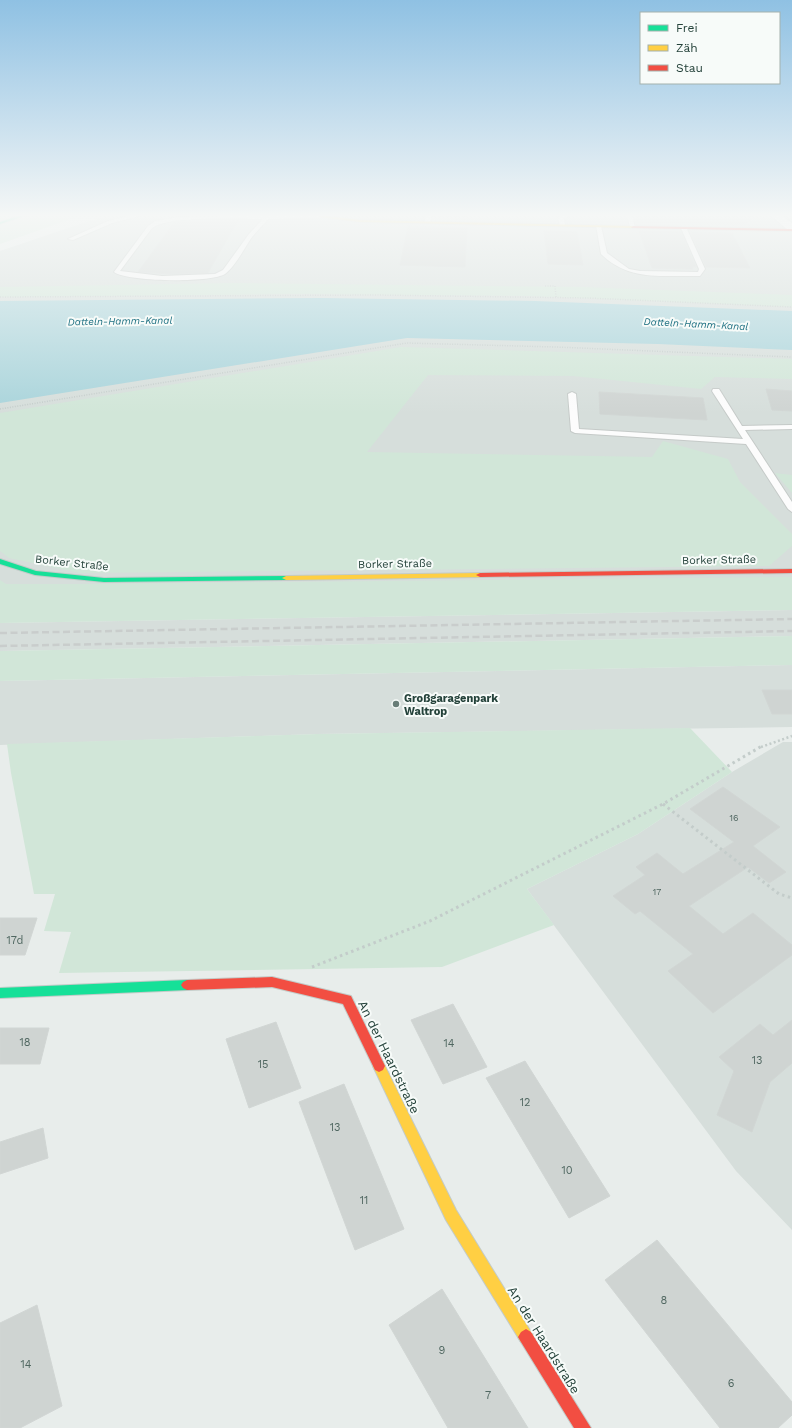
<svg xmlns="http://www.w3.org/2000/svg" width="792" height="1428" font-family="'Work Sans',sans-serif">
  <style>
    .built { fill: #d6dedb }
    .green { fill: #d1e6d8 }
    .water { fill: #a9d4db }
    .building { fill: #cfd4d2; stroke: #d1d6d4 }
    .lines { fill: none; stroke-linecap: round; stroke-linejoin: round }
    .lane-casing { stroke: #c5cac8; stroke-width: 2 }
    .street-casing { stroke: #c5cac8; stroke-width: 2 }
    .fast-casing { stroke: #c3cbc8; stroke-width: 2 }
    .slow-casing { stroke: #c3cbc8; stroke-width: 2 }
    .jam-casing { stroke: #c3cbc8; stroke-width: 2 }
    .path-far2 { stroke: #c3ccca; stroke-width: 1.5; stroke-dasharray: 1 1.5; stroke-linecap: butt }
    .path-far1 { stroke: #c3ccca; stroke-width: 2.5; stroke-dasharray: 2 2.5; stroke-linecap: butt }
    .path { stroke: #c3ccca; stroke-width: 3; stroke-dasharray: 2.5 3.5; stroke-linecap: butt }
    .lane { fill: #fcfcfc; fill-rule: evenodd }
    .street { fill: #fcfcfc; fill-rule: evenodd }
    .fast { fill: #16e098; fill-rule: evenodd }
    .slow { fill: #ffcf43; fill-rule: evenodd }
    .jam { fill: #f24e42; fill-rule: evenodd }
    .rail { stroke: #c9cdcc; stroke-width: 2.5; stroke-dasharray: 7 3.5; stroke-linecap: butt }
    .poi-dot { fill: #697e78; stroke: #f7fbf9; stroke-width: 1.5 }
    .labels { text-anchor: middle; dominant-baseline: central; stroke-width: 4; stroke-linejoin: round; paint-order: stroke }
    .number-label { font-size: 9px; fill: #506761 }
    .far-water-label { font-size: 10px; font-style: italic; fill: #1c6f80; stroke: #f7fbf9 }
    .street-label { font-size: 11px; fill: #24423a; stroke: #f7fbf9 }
    .poi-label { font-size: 11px; font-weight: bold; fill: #24423a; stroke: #f7fbf9; text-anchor: start }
    .near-number-label { font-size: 11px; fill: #506761 }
    .near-street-label { font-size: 13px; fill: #24423a; stroke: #f7fbf9 }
  </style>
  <rect width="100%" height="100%" fill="#e8edeb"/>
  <!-- built -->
  <path class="built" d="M116 214H792V595L0 609V251L83 223Z
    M792 610V636L0 651V623Z
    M792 665V727L317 734 0 745V681Z
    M783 742H792V1230L736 1171 527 889 638 834 732 772Z"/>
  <!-- green -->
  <path class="green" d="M0 214H85L0 244Z
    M234 283 582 287 792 295V307L527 296 293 294 0 297V287Z
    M401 347 792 359V379L715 377 701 389 573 376 428 375 367 452 652 457 663 441 728 459 740 482 792 534V546L769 566 80 573 9 558 0 551V413Z
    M775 473 792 475V493Z
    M792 577V610L0 623V580L6 584H77Z
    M792 636V665L0 681V651Z
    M690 728 732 772 638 834 527 889 554 925 442 967 59 973 71 932 44 931 55 894H34L11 773 7 744 317 734Z"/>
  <!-- water -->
  <path class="water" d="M320 298 535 301 792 311V350L658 344 407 338 0 403V301Z"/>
  <!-- building -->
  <path class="building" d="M634 214H760L744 224 636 222Z
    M433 215 468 216V219L433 218Z
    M238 220 208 273 174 274 138 272 174 223Z
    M408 226 467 228 465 267 400 265Z
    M544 231 577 232 583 265 548 264Z
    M639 231 681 232 696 267H692L693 269 652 268Z
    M690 232 732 233 750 268 706 267Z
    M766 389 792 391V411L772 410Z
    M599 392 703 398 707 420 600 414Z
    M762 690H792V714H772Z
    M723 787 780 827 753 846 786 872 769 883 748 867 689 906 723 934 753 913 792 945V955L713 1013 668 971 693 954 640 911 635 914 613 896 645 875 636 867 657 853 683 874 734 842 690 809Z
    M0 918H37L25 955H0Z
    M453 1004 487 1067 443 1084 411 1020Z
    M792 1020V1063L770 1082 752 1132 717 1115 734 1071 719 1057 760 1024 773 1035Z
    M276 1022 301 1088 249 1108 226 1039Z
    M0 1028H49L40 1064H0Z
    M525 1061 610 1196 569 1218 486 1078Z
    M344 1084 404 1229 355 1250 299 1102Z
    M43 1128 48 1158 0 1174V1142Z
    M657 1240 792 1402V1415L778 1428H720L605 1280Z
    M442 1289 496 1376 528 1428H448L389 1325Z
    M37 1305 62 1406 20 1428H0V1323Z"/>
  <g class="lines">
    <!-- lane casing -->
    <g class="lane-casing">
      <path id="lane" d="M137 214H147L112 223 73 240 68 239 108 221Z
        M323 214 320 218 268 219C263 225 257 231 252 237 245 247 235 267 225 274 211 283 127 282 114 272L148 226 155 221 178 217ZM263 219 249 234 223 270 215 274 162 276 120 271 152 228C170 215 238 219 263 219Z
        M426 214H432L430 223 425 222Z
        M565 214H571V216L564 218 565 225 560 226 558 217Z
        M627 214H632L635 228 630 227Z
        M596 225 601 226 607 253 629 269 640 271 698 272 699 269 681 228 686 227 705 269 700 276C663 275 630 282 601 254Z
        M713 389H719L742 426 792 425V429L745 430 792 502V512L788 509 746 444 575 433 571 431 568 394 572 392 576 394 579 429 743 439 712 391Z"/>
    </g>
    <!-- street casing -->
    <g class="street-casing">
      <path id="street" d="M769 214H780L792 223V231L788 230Z"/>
    </g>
    <!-- fast casing -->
    <g class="fast-casing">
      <path id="fast" d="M24 214H31L0 224V222Z
        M0 559 36 571 104 578 286 576 290 578 286 580 104 582 35 575 0 564Z
        M187 980 191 982 193 985 191 988 187 990 0 998V988Z"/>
    </g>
    <!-- slow casing -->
    <g class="slow-casing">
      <path id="slow" d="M320 215 360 220 633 226 635 227 633 228 360 222 319 217Z
        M480 573 484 575 483 577 286 580 282 578 286 576Z
        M379 1060 383 1062 456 1210 531 1332 534 1337 531 1342 526 1345 521 1342 446 1220 373 1066 375 1062Z"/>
    </g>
    <!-- jam casing -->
    <g class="jam-casing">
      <path id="jam" d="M633 226 792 229V231L631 228Z
        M792 569V573L480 577 476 575 480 573Z
        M272 977 351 996 385 1066 383 1070 379 1072 375 1070 343 1004 272 987 187 990 183 988 181 985 183 982 187 980Z
        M526 1329 531 1332 591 1428H574L521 1342 518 1337 521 1332Z"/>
    </g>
    <!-- path-far2 -->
    <path class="path-far2" d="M545 286H555L556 297
      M0 297 375 295 588 298 792 307
      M0 409 407 343 556 347 792 357"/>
    <!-- path-far1 -->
    <path class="path-far1" d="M761 747 792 736"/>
    <!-- path -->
    <path class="path" d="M663 804 779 894 792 898
      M312 967 430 921 663 804 762 746"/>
    <!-- lane -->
    <use href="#lane" class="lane"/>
    <!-- street -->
    <use href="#street" class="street"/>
    <!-- fast -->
    <use href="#fast" class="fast"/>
    <!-- slow -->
    <use href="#slow" class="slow"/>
    <!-- jam -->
    <use href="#jam" class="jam"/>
    <!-- rail -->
    <path class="rail" d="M0 633 792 619
      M0 646 792 631"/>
  </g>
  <!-- sky -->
  <linearGradient id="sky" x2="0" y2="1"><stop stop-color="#8fc1e3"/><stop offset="0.52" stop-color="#f5f7f6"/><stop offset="1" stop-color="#f5f7f6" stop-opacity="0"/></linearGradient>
  <rect width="792" height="414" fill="url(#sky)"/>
  <!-- markers -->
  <circle class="poi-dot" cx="396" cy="704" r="4"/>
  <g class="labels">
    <!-- number labels -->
    <g class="number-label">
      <text x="734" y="818">16</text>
      <text x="657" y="892">17</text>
    </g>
    <!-- far-water labels -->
    <g class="far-water-label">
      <text transform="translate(120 321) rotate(-1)">Datteln-Hamm-Kanal</text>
      <text transform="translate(696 324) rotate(3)">Datteln-Hamm-Kanal</text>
    </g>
    <!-- street labels -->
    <g class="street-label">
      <text transform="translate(719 560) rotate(-1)">Borker Straße</text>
      <text transform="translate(72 563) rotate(6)">Borker Straße</text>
      <text transform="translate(395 564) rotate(-1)">Borker Straße</text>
    </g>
    <!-- poi labels -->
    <g class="poi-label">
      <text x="404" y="698">Großgaragenpark<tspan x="404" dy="13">Waltrop</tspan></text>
    </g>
    <!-- near-number labels -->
    <g class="near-number-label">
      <text x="15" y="940">17d</text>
      <text x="25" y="1042">18</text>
      <text x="449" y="1043">14</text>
      <text x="757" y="1060">13</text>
      <text x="263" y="1064">15</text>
      <text x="525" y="1102">12</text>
      <text x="335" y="1127">13</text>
      <text x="567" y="1170">10</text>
      <text x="364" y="1200">11</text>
      <text x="664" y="1300">8</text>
      <text x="442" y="1350">9</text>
      <text x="26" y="1364">14</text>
      <text x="731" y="1383">6</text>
      <text x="488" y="1395">7</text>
    </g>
    <!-- near-street labels -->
    <g class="near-street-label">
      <text transform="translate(389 1057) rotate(64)">An der Haardstraße</text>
      <text transform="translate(544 1340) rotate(58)">An der Haardstraße</text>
    </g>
  </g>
  <!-- legend -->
  <rect x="640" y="12" width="140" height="72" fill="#f7fbf9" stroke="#a3b1ad"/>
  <rect x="648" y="25" width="20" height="6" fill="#16e098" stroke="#a3b1ad"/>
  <text x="676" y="32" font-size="12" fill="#24423a">Frei</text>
  <rect x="648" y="45" width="20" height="6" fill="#ffcf43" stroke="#a3b1ad"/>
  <text x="676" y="52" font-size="12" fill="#24423a">Zäh</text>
  <rect x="648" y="65" width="20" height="6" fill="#f24e42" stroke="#a3b1ad"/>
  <text x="676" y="72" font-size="12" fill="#24423a">Stau</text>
</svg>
